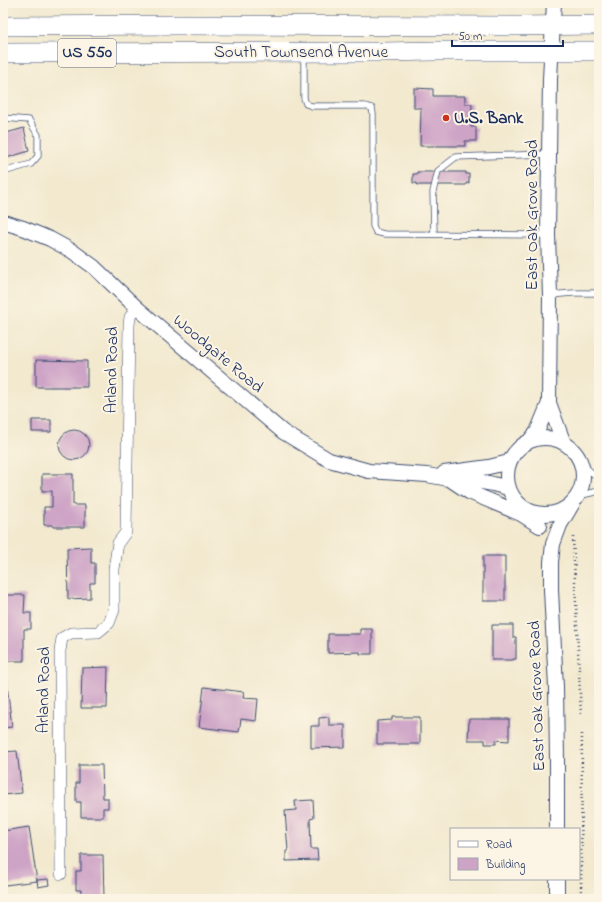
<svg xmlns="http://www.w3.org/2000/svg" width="602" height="902" font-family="'Indie Flower',sans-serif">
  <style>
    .building { fill: #cda3c6 }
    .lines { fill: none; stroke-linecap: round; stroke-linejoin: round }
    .service-casing { stroke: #3b4b6f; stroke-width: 7 }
    .minor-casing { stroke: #3b4b6f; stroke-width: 12 }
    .tertiary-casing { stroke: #3b4b6f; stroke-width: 16 }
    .trunk-casing { stroke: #3b4b6f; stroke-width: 20 }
    .path { stroke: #3b4b6f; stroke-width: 2.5; stroke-dasharray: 1 3; stroke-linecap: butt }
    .service { stroke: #fff; stroke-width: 5.5 }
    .minor { stroke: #fff; stroke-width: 11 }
    .tertiary { stroke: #fff; stroke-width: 14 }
    .trunk { stroke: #fff; stroke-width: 19 }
    .poi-dot { fill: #c8321e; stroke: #fcf5e5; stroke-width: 1.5 }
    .labels { text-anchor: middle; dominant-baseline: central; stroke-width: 4; stroke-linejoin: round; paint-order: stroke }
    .shield { fill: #fcf5e5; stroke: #5e6a86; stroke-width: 1 }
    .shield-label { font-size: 16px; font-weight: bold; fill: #1b2f5e }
    .street-label { font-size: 17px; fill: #1b2f5e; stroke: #fcf5e5 }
    .poi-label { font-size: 17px; font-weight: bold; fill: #1b2f5e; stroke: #fcf5e5; text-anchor: start }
  </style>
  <rect width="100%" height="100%" fill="#fcf5e5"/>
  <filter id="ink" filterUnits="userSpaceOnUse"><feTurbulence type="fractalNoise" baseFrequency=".025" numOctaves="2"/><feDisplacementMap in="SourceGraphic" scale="8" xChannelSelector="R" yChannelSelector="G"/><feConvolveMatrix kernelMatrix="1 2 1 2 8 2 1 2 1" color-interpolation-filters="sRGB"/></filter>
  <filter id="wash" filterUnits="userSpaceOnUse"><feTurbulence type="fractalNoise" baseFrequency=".012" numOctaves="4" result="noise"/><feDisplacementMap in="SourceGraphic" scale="16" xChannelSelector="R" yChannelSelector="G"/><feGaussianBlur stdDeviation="0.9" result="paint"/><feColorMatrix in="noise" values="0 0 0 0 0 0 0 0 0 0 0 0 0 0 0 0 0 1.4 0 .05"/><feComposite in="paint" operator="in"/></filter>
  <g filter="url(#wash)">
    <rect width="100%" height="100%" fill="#f2e9cf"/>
    <g id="blocks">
      <!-- building -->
      <path class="building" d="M414 88 433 89V96H465V104H472L471 127H476V141H465V146H420L421 108H414Z
        M24 128 29 151 3 159V134Z
        M417 172H466V174H469V183H466V185H417V183H413V174H417Z
        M36 360 87 361V387H36Z
        M32 420H51V432H32Z
        M59 445a15 15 0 1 1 30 0a15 15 0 1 1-30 0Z
        M42 474H73V505H85V527H53V525H44V507H52V491H42Z
        M91 547V563H95V583H90V598L68 599 67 548Z
        M483 556H505V601H483Z
        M3 595H25L24 613H31V629H24V661H3Z
        M492 625H513V637H516V659H513V660H492Z
        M360 629H372V654H360V652L328 653V634H360Z
        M108 667 107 708H81L82 668Z
        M3 677H6L12 727 3 728Z
        M204 687 244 692 243 698 258 699 256 721 241 719 239 732 199 727Z
        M329 717V725H345V747L311 748V726H319V718Z
        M392 717H420V744H377V721L392 720Z
        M469 719H509V741L496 740V744H485V740H468Z
        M17 751 22 793 3 795V752Z
        M79 765H102L103 798H108V808H103V817H81V802H76V783H79Z
        M313 800 314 818 310 819 311 849H317L318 860 286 861V851H288L285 811 296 810 295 801Z
        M29 827 37 881 5 885 3 868V831Z
        M81 855H103L104 899H81V890H76V871H81Z
        M48 879 49 885 38 887 37 880Z"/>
    </g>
  </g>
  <g filter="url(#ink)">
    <use href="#blocks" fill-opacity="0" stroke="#3b4b6f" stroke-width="1"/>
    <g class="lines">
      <!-- service casing -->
      <g class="service-casing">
        <path id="service" d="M304 54V98L306 104 312 106H365L372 108 373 114V226L376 232 384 234 547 235
          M3 118 29 120 38 135V156L31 164 3 172
          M434 234 433 192 438 171 456 157 549 154
          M550 295 573 293H599
          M581 463 599 479
          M578 496 599 491"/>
      </g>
      <!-- minor casing -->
      <g class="minor-casing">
        <path id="minor" d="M61 874 60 651 62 638 71 633 98 632 109 623 114 610V569L118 543 126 532 129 325 130 317 136 307"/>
      </g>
      <!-- tertiary casing -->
      <g class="tertiary-casing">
        <path id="tertiary" d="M554 3 550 79 548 235 550 295 549 403 563 441
          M3 222 23 228 50 239 72 251 94 267 136 307 283 432 329 460 369 471 427 475 449 479 477 481 493 484 508 488
          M507 476a38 38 0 1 1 76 0a38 38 0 1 1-76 0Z
          M530 440 537 432 549 403
          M444 473 489 467 509 462
          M451 480 469 492 521 514 540 526
          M557 829V761L556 687 551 590V562L553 544 560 525 573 503
          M557 899V879"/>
      </g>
      <!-- trunk casing -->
      <g class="trunk-casing">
        <path id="trunk" d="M3 26 179 25 517 26 599 25
          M3 53 384 52 434 51H599"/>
      </g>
      <!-- path -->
      <path class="path" d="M573 537 581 716
        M596 733 599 764
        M581 899 582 733"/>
      <!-- service -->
      <use href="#service" class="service"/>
      <!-- minor -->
      <use href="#minor" class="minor"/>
      <!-- tertiary -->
      <use href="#tertiary" class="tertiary"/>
      <!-- trunk -->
      <use href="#trunk" class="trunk"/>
    </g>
  </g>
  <!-- markers -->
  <circle class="poi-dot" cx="446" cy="118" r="4"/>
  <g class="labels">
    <!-- shield labels -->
    <rect class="shield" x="58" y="39" width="58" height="28" rx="3"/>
    <g class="shield-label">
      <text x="87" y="53">US 550</text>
    </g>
    <!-- street labels -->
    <g class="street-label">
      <text x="301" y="52">South Townsend Avenue</text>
      <text transform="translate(532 215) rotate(-90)">East Oak Grove Road</text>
      <text transform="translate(218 354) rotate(40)">Woodgate Road</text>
      <text transform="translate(112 370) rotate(-89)">Arland Road</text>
      <text transform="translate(44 690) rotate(-89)">Arland Road</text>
      <text transform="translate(537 696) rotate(-92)">East Oak Grove Road</text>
    </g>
    <!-- poi labels -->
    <g class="poi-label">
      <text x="454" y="118">U.S. Bank</text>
    </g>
  </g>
  <!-- margin -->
  <rect width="602" height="902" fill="none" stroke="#fcf5e5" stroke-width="16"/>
  <!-- legend -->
  <rect x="450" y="828" width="130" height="52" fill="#fcf5e5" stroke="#a2a6af"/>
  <rect x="458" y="841" width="20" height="6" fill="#ffffff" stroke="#a2a6af"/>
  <text x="486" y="848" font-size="12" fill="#1b2f5e">Road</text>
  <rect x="458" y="858" width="20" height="12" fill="#cda3c6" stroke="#a2a6af"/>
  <text x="486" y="868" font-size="12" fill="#1b2f5e">Building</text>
  <!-- scale -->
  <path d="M452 40v6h111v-6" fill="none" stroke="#1b2f5e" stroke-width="2"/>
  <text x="458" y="40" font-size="12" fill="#1b2f5e" stroke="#fcf5e5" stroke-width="3" paint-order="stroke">50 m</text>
</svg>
